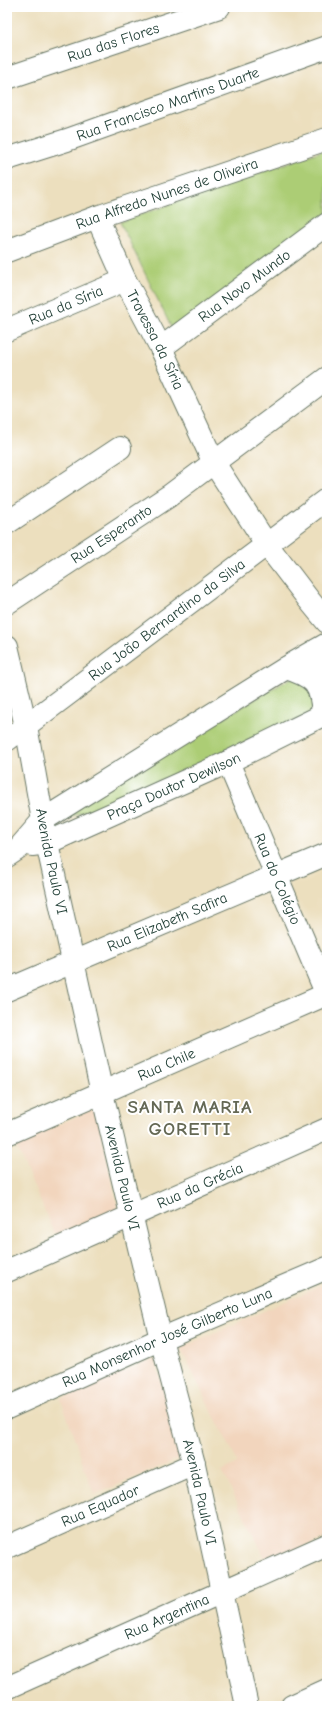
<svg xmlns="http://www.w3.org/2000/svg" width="334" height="1713" font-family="'Comic Neue',sans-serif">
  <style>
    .built { fill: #f2d5bd }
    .green { fill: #accd75; stroke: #668554 }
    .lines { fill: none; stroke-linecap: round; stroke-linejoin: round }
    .minor-casing { stroke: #677664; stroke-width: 24 }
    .minor { stroke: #fff; stroke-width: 22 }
    .labels { text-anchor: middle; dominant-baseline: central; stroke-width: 4; stroke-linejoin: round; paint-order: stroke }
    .street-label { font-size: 15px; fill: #1f3d34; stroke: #fff }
    .district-label { font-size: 19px; font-weight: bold; letter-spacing: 1px; fill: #646854; stroke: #fff }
  </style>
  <rect width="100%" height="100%" fill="#fff"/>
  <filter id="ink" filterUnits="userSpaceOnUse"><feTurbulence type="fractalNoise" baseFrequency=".025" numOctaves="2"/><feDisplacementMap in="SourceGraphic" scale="8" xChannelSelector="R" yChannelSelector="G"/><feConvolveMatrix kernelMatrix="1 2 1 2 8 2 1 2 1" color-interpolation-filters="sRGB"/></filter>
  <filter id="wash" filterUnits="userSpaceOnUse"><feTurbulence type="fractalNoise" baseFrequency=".012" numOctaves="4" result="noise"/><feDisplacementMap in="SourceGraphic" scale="16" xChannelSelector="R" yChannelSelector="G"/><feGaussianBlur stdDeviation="0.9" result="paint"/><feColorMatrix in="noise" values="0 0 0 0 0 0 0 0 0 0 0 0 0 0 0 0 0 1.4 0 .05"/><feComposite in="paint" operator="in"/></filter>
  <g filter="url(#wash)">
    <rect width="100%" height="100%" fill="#ecdfbe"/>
    <!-- built -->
    <path class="built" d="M96 1108 118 1210 56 1236 15 1144Z
      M327 1283V1537L268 1564 222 1471 238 1463 180 1348Z
      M155 1359 180 1458 94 1495 61 1399Z"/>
    <!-- green -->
    <path class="green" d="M327 149V214L173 331 120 222Z
      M293 677 317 697 310 714 102 806 69 817 71 813 90 796Z"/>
  </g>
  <g filter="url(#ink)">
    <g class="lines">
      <!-- minor casing -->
      <g class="minor-casing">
        <g id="minor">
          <path id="s1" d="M7 78 219 7"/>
          <path id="s2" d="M7 159 67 140 327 47"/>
          <path id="s3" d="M97 217 125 280 161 348 214 463 267 545 309 600 327 622"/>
          <path id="s4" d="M7 251 97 217 327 139"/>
          <path id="s5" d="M7 330 125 280"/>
          <path id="s6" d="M161 348 327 224"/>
          <path d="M7 523 120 448"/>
          <path id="s7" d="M7 603 169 496 327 378"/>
          <path id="s8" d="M7 646 26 726 47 843 102 1093 161 1339 194 1464 247 1706"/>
          <path d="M317 650 319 661 327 675"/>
          <path d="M286 668C315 677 321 684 323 714"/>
          <path id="s9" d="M7 740 327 499"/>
          <path id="s10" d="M228 762 327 995"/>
          <path id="s11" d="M32 845 47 843 228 762 327 713"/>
          <path d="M7 856 19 848 43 820 294 663 327 644"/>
          <path id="s12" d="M7 990 327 854"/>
          <path id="s13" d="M7 1134 327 994"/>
          <path id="s14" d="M7 1271 327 1129"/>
          <path id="s15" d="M7 1408 161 1339 327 1268"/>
          <path id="s16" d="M7 1547 194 1464"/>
          <path id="s17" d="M7 1688 327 1545"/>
          <path d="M292 1706 327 1690"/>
        </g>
      </g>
      <!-- minor -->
      <use href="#minor" class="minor"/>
    </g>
  </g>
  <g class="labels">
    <!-- street labels -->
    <g class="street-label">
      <text stroke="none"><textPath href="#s1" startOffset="112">Rua das Flores</textPath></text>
      <text stroke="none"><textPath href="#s2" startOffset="170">Rua Francisco Martins Duarte</textPath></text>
      <text stroke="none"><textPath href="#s4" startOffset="170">Rua Alfredo Nunes de Oliveira</textPath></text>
      <text stroke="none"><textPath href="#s6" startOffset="104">Rua Novo Mundo</textPath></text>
      <text stroke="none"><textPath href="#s5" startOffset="64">Rua da Síria</textPath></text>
      <text stroke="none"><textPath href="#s3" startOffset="136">Travessa da Síria</textPath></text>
      <text stroke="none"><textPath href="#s7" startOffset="125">Rua Esperanto</textPath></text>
      <text stroke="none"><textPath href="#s9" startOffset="200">Rua João Bernardino da Silva</textPath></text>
      <text stroke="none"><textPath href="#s11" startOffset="154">Praça Doutor Dewilson</textPath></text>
      <text stroke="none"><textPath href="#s8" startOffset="220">Avenida Paulo VI</textPath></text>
      <text stroke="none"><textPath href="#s10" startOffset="127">Rua do Colégio</textPath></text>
      <text stroke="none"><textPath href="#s12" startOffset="174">Rua Elizabeth Safira</textPath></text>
      <text stroke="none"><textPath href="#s13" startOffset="174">Rua Chile</textPath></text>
      <text stroke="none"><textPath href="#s8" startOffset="544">Avenida Paulo VI</textPath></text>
      <text stroke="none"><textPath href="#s14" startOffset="211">Rua da Grécia</textPath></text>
      <text stroke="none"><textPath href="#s15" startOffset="175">Rua Monsenhor José Gilberto Luna</textPath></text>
      <text stroke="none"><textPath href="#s8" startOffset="868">Avenida Paulo VI</textPath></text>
      <text stroke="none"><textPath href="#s16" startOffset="102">Rua Equador</textPath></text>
      <text stroke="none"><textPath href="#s17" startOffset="175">Rua Argentina</textPath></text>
    </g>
    <!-- district labels -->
    <g class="district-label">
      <text x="190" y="1107">SANTA MARIA<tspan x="190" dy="22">GORETTI</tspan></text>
    </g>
  </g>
  <!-- margin -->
  <rect width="334" height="1713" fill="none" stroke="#fff" stroke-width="24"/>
</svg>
